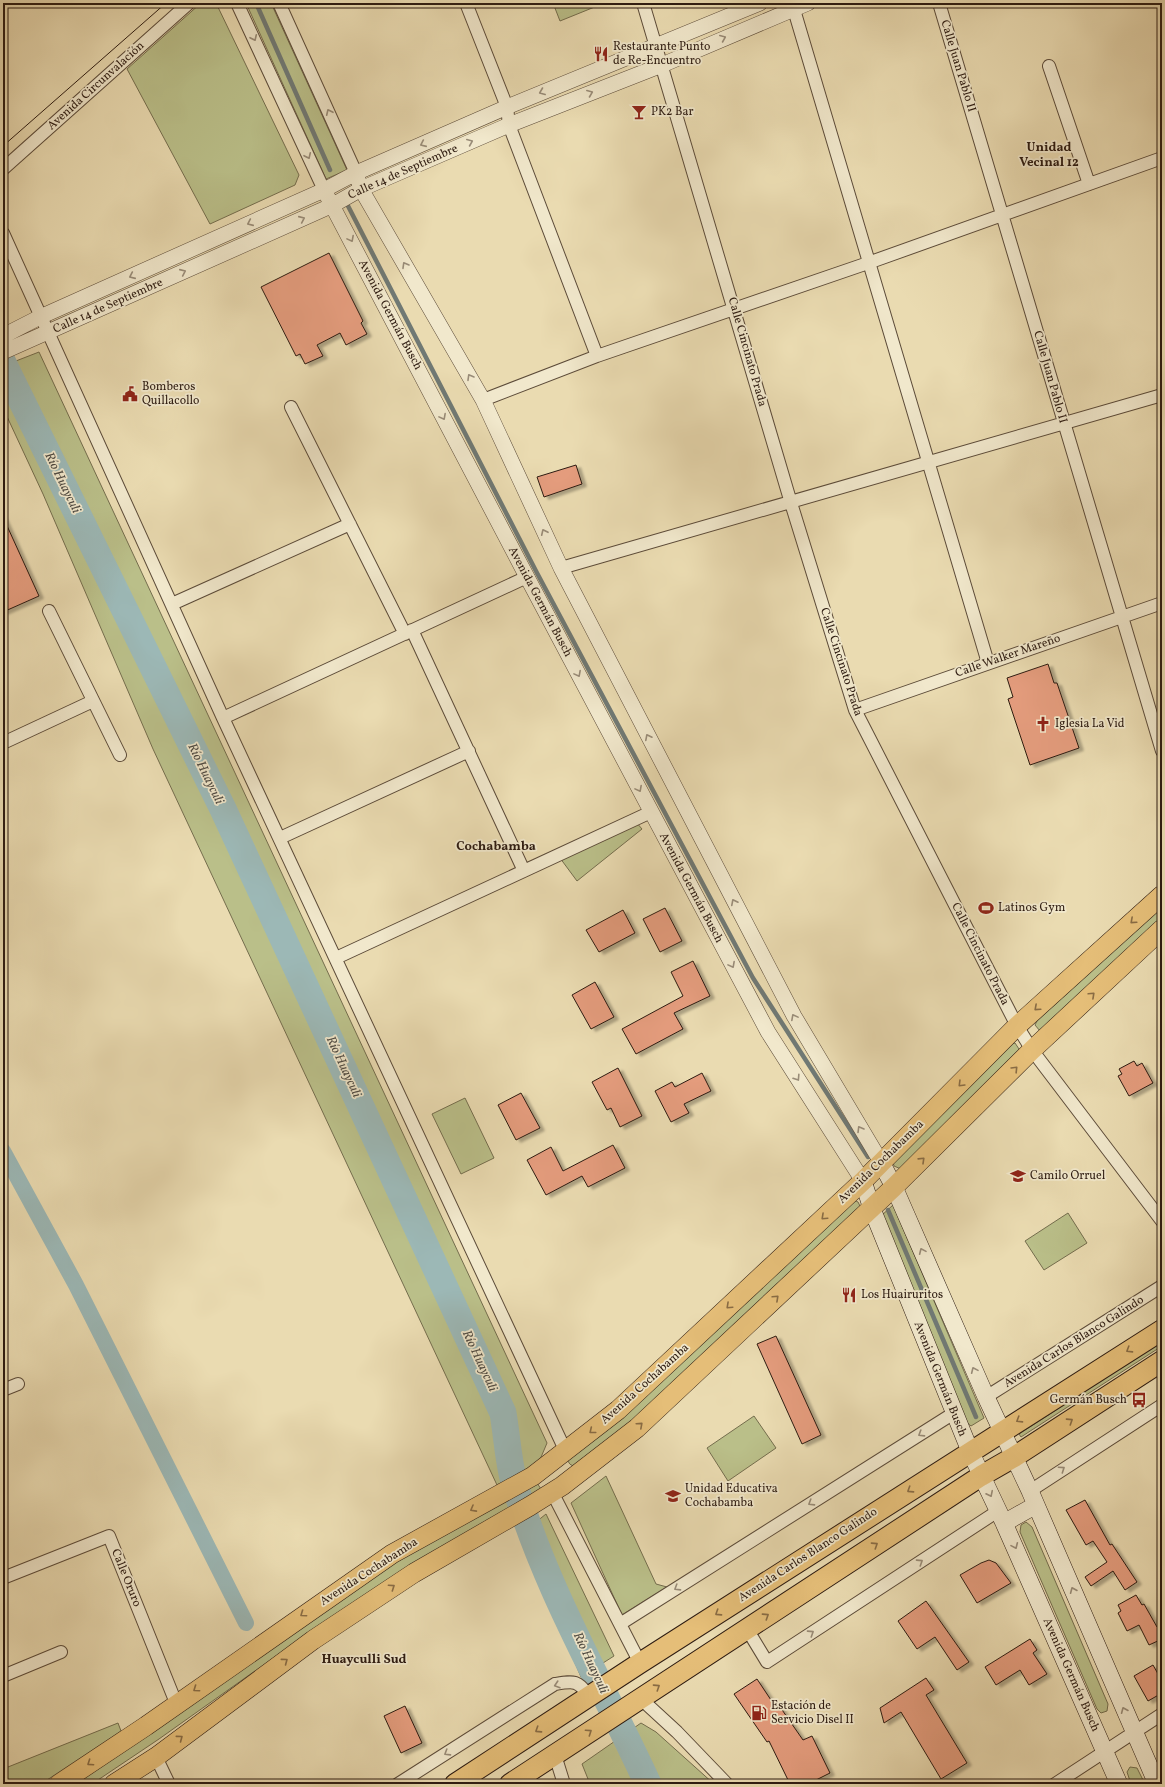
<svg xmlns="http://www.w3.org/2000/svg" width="1165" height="1787" font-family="Vollkorn,serif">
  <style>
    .green { fill: #babf89; stroke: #746d4d }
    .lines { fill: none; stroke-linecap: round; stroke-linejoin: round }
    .stream { stroke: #707974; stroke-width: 4.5 }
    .canal { stroke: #9cb8b6; stroke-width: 16 }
    .river { stroke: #9cb8b6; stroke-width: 27 }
    .building { fill: #e49c7d; stroke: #2d1b11; filter: url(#shadow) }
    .minor-casing { stroke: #5c4b39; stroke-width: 14 }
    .tertiary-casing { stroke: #5c4b39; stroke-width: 16 }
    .secondary-casing { stroke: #2d1b11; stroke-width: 18 }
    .primary-casing { stroke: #2d1b11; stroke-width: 20 }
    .trunk-casing { stroke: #2d1b11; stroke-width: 22 }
    .minor { stroke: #f1e8cc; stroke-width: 12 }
    .tertiary { stroke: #f1e8cc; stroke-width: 15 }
    .secondary { stroke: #f1e8cc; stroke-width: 17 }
    .primary { stroke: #e5be78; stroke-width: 19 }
    .trunk { stroke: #e5be78; stroke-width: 20 }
    .tram { stroke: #2d1b11; stroke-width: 1 }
    .oneway { stroke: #998c78 }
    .oneway2 { stroke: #896c44 }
    .labels { text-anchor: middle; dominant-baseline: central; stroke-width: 3.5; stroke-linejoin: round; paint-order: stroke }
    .poi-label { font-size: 12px; fill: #2d1b11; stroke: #f1e8cc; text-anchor: start }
    .street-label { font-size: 12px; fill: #2d1b11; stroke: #f1e8cc }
    .neighbourhood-label { font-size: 13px; font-weight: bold; fill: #2d1b11; stroke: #f1e8cc }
    .water-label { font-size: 13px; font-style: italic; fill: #4e4a43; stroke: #f1e8cc }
  </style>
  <defs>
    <filter id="shadow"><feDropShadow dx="4.5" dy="2.5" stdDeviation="1" flood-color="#0004"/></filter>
  </defs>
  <rect width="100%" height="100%" fill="#eadbb1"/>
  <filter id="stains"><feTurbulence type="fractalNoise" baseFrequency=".005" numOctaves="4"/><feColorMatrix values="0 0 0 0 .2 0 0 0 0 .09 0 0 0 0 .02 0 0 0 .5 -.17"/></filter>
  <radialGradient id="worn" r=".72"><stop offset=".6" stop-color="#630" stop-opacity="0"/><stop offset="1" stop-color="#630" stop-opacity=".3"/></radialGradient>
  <!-- green -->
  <path class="green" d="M201 3H216L299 175 295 185 210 224 127 69Z
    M246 3H271L347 170 326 179Z
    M553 3H601L602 4 560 21Z
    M39 352 547 1443 539 1462 497 1485 153 749 43 494 3 408V366Z
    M636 822 642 829 577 881 560 858Z
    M1162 906V919L1044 1029 1040 1031 1035 1025 1037 1021Z
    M1015 1043 1019 1049 1018 1052 901 1169 894 1166 893 1162 1010 1044Z
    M465 1098 494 1158 461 1174 432 1114Z
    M856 1201 858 1202 860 1206 645 1410 577 1466C572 1466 569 1465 568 1460L852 1202Z
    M893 1205 984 1418 971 1426 965 1421 881 1216Z
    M1068 1213 1087 1243 1044 1270 1025 1241Z
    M1162 1341V1346L1021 1437 1019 1434Z
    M754 1416 776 1448 728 1481 707 1448Z
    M606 1476 656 1584 667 1587 622 1615 571 1503Z
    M537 1483 541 1489 314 1629 159 1739 92 1784H74L393 1562Z
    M546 1514 614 1656 581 1677 521 1534Z
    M1026 1522 1032 1527 1108 1704 1107 1711 1101 1713 1097 1709 1020 1532 1021 1525Z
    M118 1723 121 1731 41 1784H3V1769Z
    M641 1723 656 1732 714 1784H590L582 1764Z
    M1130 1767 1137 1768 1145 1784H1131L1127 1772Z"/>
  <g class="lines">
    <!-- stream -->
    <path class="stream" d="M256 3 330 170
      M347 204 537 573 753 978 868 1157
      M888 1210 976 1417"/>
    <!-- canal -->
    <path class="canal" d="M3 1151 76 1285 246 1623"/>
    <!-- river -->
    <path class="river" d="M3 363 223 809 503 1413C507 1436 508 1460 514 1482 545 1588 602 1684 648 1784"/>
  </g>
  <!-- building -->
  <path class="building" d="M329 253 363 321 361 323 367 334 346 345 340 333 317 345 323 356 305 364 300 354 296 356 261 287Z
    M576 465 582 484 544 497 537 477Z
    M3 517 39 596 3 612Z
    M1048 664 1054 683H1057L1079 748 1030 765 1008 699 1013 697 1007 678Z
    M665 908 682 941 660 952 643 919Z
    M623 910 635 933 599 952 586 930Z
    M693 961 710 996 674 1013 683 1029 636 1054 622 1029 683 996 671 972Z
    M595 982 614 1017 591 1029 572 995Z
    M1134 1061 1137 1066 1142 1063 1153 1083 1129 1096 1118 1076 1122 1074 1119 1069Z
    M618 1068 642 1116 620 1127 611 1108 607 1110 592 1082Z
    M702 1073 711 1091 684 1104 689 1113 671 1122 655 1091 672 1082 675 1087Z
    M521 1093 540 1128 516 1140 498 1105Z
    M613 1145 625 1168 588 1187 582 1176 546 1195 527 1160 551 1147 563 1171Z
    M776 1336 821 1435 802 1444 757 1344Z
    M1085 1500 1110 1545 1112 1544 1137 1582 1125 1590 1113 1571 1091 1586 1085 1577 1107 1562 1093 1541 1086 1545 1066 1510Z
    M989 1560 996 1563 1011 1583 977 1603 960 1575 981 1563Z
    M1136 1595 1142 1605 1144 1604 1157 1627 1162 1624V1639L1149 1645 1139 1625 1127 1631 1118 1613 1121 1611 1118 1605Z
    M926 1601 969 1662 957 1670 935 1637 917 1649 898 1621Z
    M1030 1639 1037 1650 1033 1653 1047 1674 1029 1685 1020 1670 996 1685 985 1667Z
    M1153 1665 1162 1681V1693L1148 1701 1134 1676Z
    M926 1678 934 1690 926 1695 967 1763 941 1779 901 1712 884 1723 880 1708Z
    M757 1679 775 1706 778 1704 803 1740 812 1736 830 1773 808 1784H790L769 1741 767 1742 734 1694Z
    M405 1706 422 1743 401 1753 384 1716Z"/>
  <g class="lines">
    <!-- minor casing -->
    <g class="minor-casing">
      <path id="minor" d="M237 3 324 190
        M279 3 356 173
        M466 3 507 107 509 125 597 356
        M643 3 791 503 855 710 1017 1026 1032 1050 1162 1221
        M792 3 988 663
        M939 3 1162 751
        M1049 66 1089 184
        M3 169 189 3
        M3 233 223 718 566 1452
        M483 400 597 356 868 263 1162 158
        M291 407 405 634
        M561 568 1162 395
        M172 604 350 524
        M49 611 120 755
        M412 630 524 871
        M855 710 1162 603
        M223 718 527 577
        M3 743 93 701
        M280 838 469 751
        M336 958 651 812
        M3 1390 18 1384
        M986 1397 1162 1286
        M1030 1491 1162 1405
        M552 1492 640 1663
        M3 1578 109 1536 176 1703
        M620 1624 954 1413
        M747 1629 767 1662 998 1511
        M3 1676 61 1652
        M640 1698 677 1732 727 1784
        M555 1755 564 1784
        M156 1757 169 1784
        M398 1784 555 1684C574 1681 578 1680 589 1696
        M1055 1784 1162 1714"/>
    </g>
    <!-- tertiary casing -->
    <g class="tertiary-casing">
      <path id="tertiary" d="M356 173 361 189 483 400 561 568 794 1016 881 1162
        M324 190 527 577 768 1032 863 1181
        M3 336 40 317 324 190 356 173 507 107 760 3
        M3 352 333 205 361 189 509 125 662 65 808 3"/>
    </g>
    <!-- secondary casing -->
    <g class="secondary-casing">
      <path id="secondary" d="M881 1162 894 1187 986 1397 1030 1491 1157 1784
        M863 1181 872 1209 970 1451 1004 1523 1119 1784
        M1004 1523 1036 1505"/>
    </g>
    <!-- primary casing -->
    <g class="primary-casing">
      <path id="primary" d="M59 1784 146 1726 392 1554 533 1476 618 1410 863 1181 1017 1026 1162 895
        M114 1784 156 1757 313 1640 414 1573 530 1506 562 1486 637 1428 894 1187 1032 1050 1162 929"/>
    </g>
    <!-- trunk casing -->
    <g class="trunk-casing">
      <path id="trunk" d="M455 1784 640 1663 1162 1330
        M510 1784 981 1476 1014 1457 1162 1361"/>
    </g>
    <!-- minor -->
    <use href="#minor" class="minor"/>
    <!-- tertiary -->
    <use href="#tertiary" class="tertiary"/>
    <!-- secondary -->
    <use href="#secondary" class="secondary"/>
    <!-- primary -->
    <use href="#primary" class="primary"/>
    <!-- trunk -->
    <use href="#trunk" class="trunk"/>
    <!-- tram -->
    <path class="tram" d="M3 146 166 3"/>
  </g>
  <!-- one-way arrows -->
  <defs><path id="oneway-chevron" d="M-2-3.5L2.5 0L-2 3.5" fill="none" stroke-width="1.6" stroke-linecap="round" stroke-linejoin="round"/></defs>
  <g class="oneway">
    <use href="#oneway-chevron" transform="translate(254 38) rotate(65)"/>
    <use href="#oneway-chevron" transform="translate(723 38) rotate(-23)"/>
    <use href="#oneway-chevron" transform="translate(542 92) rotate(158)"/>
    <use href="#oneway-chevron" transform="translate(590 93) rotate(-22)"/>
    <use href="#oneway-chevron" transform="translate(329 112) rotate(-115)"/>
    <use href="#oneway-chevron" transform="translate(470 142) rotate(-23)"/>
    <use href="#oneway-chevron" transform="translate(423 144) rotate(156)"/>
    <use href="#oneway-chevron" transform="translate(308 156) rotate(65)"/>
    <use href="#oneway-chevron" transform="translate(302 219) rotate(-24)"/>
    <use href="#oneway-chevron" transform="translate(250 223) rotate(156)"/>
    <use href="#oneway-chevron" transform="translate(351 239) rotate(62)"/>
    <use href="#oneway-chevron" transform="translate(405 265) rotate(-120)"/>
    <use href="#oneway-chevron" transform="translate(183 272) rotate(-24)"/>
    <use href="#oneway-chevron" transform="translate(132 276) rotate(156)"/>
    <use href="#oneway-chevron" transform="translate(470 377) rotate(-120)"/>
    <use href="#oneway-chevron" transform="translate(443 417) rotate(62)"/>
    <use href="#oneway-chevron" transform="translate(544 532) rotate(-115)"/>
    <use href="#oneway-chevron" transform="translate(578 674) rotate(62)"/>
    <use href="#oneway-chevron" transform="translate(648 737) rotate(-117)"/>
    <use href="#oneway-chevron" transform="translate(639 789) rotate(62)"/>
    <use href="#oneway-chevron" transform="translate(734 902) rotate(-117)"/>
    <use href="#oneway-chevron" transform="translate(732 965) rotate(62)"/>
    <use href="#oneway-chevron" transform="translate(794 1017) rotate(-118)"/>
    <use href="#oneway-chevron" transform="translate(797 1078) rotate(57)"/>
    <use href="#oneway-chevron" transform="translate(860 1129) rotate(-121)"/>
    <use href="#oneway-chevron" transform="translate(922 1251) rotate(-114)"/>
    <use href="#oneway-chevron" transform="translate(974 1370) rotate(-114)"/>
    <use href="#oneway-chevron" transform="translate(921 1434) rotate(148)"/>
    <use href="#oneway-chevron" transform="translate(1062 1469) rotate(-34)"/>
    <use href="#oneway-chevron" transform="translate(990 1494) rotate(64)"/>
    <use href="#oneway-chevron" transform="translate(811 1503) rotate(148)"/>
    <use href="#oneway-chevron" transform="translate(1015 1546) rotate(66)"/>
    <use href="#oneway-chevron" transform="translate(920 1562) rotate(-33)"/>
    <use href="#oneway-chevron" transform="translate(677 1588) rotate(148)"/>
    <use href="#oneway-chevron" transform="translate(1073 1590) rotate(-113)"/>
    <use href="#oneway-chevron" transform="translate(811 1633) rotate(-33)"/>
    <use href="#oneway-chevron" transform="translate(557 1685) rotate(162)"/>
    <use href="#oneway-chevron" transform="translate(1124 1710) rotate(-113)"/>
    <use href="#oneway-chevron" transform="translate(447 1753) rotate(148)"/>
  </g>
  <g class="oneway2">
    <use href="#oneway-chevron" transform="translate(1133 921) rotate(138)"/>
    <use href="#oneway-chevron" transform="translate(1092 995) rotate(-43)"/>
    <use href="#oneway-chevron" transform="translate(1037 1008) rotate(138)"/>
    <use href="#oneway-chevron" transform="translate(1015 1069) rotate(-46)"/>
    <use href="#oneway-chevron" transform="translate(961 1084) rotate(135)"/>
    <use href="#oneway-chevron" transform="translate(922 1160) rotate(-44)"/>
    <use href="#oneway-chevron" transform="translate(824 1217) rotate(137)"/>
    <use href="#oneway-chevron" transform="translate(776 1298) rotate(-43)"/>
    <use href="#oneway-chevron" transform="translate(729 1306) rotate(137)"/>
    <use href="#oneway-chevron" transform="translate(1129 1350) rotate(148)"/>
    <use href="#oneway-chevron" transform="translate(1019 1420) rotate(148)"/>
    <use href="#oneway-chevron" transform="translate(1070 1421) rotate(-33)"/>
    <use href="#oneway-chevron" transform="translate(640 1425) rotate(-42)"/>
    <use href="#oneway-chevron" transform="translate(592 1431) rotate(141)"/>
    <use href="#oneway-chevron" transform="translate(910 1490) rotate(147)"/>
    <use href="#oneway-chevron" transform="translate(473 1509) rotate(151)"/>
    <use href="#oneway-chevron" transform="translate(875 1545) rotate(-33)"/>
    <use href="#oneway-chevron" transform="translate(392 1587) rotate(-34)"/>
    <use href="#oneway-chevron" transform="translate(718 1613) rotate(147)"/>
    <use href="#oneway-chevron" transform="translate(303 1614) rotate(145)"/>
    <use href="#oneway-chevron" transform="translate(766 1616) rotate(-33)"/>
    <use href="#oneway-chevron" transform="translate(285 1661) rotate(-37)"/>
    <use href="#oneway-chevron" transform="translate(657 1687) rotate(-33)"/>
    <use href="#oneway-chevron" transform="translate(196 1689) rotate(145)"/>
    <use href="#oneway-chevron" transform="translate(538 1730) rotate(147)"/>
    <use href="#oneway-chevron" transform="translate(589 1732) rotate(-34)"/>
    <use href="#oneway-chevron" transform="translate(180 1738) rotate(-37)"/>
    <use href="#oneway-chevron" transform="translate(90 1763) rotate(146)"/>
  </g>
  <!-- icons -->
  <defs>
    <g id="restaurant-bare" transform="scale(1.2)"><path d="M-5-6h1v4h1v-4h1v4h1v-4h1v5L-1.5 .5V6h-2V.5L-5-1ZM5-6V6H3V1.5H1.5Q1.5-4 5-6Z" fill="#8f2418" stroke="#f1e8cc" stroke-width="2.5" paint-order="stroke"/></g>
    <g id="bar-bare" transform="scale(1.2)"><path d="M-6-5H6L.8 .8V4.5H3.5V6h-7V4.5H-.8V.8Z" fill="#8f2418" stroke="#f1e8cc" stroke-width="2.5" paint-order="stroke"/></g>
    <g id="civic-bare" transform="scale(1.2)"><path d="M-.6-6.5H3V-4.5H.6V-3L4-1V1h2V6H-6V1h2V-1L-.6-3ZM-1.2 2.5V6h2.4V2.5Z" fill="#8f2418" stroke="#f1e8cc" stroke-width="2.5" paint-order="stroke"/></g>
    <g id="church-bare" transform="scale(1.2)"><path d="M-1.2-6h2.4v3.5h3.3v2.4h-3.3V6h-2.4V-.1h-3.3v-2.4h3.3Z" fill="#8f2418" stroke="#f1e8cc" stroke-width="2.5" paint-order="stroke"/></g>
    <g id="stadium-bare" transform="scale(1.2)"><path d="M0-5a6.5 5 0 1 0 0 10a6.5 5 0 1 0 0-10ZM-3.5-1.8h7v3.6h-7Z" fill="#8f2418" stroke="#f1e8cc" stroke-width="2.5" paint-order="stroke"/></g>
    <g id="school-bare" transform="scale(1.2)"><path d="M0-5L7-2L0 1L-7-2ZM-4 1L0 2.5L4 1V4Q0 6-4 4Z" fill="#8f2418" stroke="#f1e8cc" stroke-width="2.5" paint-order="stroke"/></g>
    <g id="bus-bare" transform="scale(1.2)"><path d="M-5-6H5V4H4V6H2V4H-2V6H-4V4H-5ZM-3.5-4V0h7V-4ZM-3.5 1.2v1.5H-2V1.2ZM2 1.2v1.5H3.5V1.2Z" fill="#8f2418" stroke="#f1e8cc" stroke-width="2.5" paint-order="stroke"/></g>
    <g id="fuel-bare" transform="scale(1.2)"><path d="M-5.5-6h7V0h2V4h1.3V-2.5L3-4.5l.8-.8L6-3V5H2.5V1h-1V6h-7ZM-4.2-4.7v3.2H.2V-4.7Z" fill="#8f2418" stroke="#f1e8cc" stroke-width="2.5" paint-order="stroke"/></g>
  </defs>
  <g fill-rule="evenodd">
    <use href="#restaurant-bare" x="601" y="54"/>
    <use href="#bar-bare" x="639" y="112"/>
    <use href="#civic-bare" x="130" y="394"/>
    <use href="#church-bare" x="1043" y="724"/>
    <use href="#stadium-bare" x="986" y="908"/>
    <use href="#school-bare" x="1018" y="1176"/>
    <use href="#restaurant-bare" x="849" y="1295"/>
    <use href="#bus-bare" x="1139" y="1400"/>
    <use href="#school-bare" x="673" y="1496"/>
    <use href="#fuel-bare" x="759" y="1713"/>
  </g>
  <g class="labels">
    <!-- poi labels -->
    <g class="poi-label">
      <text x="613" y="47">Restaurante Punto<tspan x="613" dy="14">de Re-Encuentro</tspan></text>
      <text x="651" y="112">PK2 Bar</text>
      <text x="142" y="387">Bomberos<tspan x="142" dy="14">Quillacollo</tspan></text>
      <text x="1055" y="724">Iglesia La Vid</text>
      <text x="998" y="908">Latinos Gym</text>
      <text x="1030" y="1176">Camilo Orruel</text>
      <text x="861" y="1295">Los Huairuritos</text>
      <text x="1127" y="1400" text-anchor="end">Germán Busch</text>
      <text x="685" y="1489">Unidad Educativa<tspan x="685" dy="14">Cochabamba</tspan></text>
      <text x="771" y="1706">Estación de<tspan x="771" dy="14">Servicio Disel II</tspan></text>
    </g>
    <!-- street labels -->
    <g class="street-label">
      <text transform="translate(958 66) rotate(73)">Calle Juan Pablo II</text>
      <text transform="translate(96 86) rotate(-42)">Avenida Circunvalación</text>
      <text transform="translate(403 172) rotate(-24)">Calle 14 de Septiembre</text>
      <text transform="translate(108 306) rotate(-24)">Calle 14 de Septiembre</text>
      <text transform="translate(390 315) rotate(62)">Avenida Germán Busch</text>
      <text transform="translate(747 352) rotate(74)">Calle Cincinato Prada</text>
      <text transform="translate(1050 377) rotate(74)">Calle Juan Pablo II</text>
      <text transform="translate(540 602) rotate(62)">Avenida Germán Busch</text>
      <text transform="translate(1008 656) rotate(-19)">Calle Walker Mareño</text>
      <text transform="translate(841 662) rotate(72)">Calle Cincinato Prada</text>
      <text transform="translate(691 888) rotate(62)">Avenida Germán Busch</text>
      <text transform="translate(980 954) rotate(63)">Calle Cincinato Prada</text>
      <text transform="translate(881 1162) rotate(-44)">Avenida Cochabamba</text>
      <text transform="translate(1074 1342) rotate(-32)">Avenida Carlos Blanco Galindo</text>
      <text transform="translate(940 1379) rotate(68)">Avenida Germán Busch</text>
      <text transform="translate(645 1384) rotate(-42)">Avenida Cochabamba</text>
      <text transform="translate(808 1555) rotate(-33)">Avenida Carlos Blanco Galindo</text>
      <text transform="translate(369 1572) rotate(-33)">Avenida Cochabamba</text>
      <text transform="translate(126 1578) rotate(68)">Calle Oruro</text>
      <text transform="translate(1071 1675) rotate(66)">Avenida Germán Busch</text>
    </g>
    <!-- neighbourhood labels -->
    <g class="neighbourhood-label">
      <text x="1049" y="148">Unidad<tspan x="1049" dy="15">Vecinal 12</tspan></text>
      <text x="496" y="847">Cochabamba</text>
      <text x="364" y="1660">Huayculli Sud</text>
    </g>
    <!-- water labels -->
    <g class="water-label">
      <text transform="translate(62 483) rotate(64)">Río Huayculi</text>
      <text transform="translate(205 774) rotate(64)">Río Huayculi</text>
      <text transform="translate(343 1067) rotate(65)">Río Huayculi</text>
      <text transform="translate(479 1361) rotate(65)">Río Huayculi</text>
      <text transform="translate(590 1663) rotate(65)">Río Huayculi</text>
    </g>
  </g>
  <!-- margin -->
  <rect width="1165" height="1787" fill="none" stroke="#eadbb1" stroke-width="16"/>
  <rect x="4" y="4" width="1157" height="1779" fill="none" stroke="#2d1b11" stroke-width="2"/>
  <rect x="8" y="8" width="1149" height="1771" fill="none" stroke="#2d1b11"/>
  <rect width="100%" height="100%" filter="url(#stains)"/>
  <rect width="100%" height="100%" fill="url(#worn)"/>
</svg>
